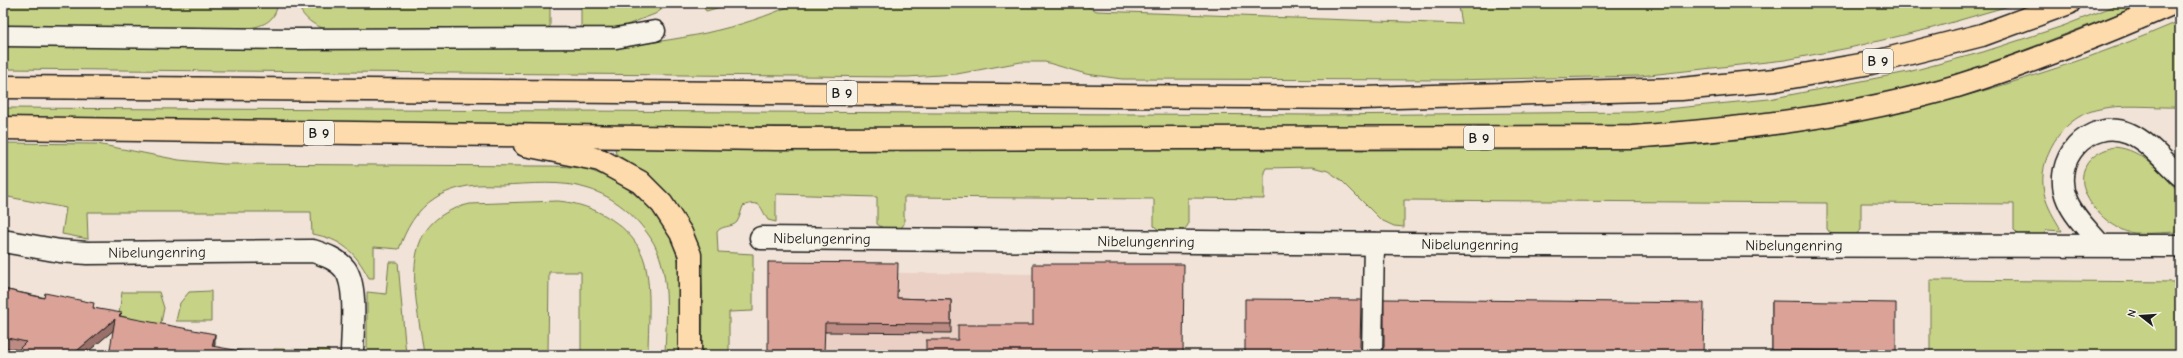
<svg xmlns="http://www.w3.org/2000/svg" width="2183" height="358" font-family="'Comic Neue',sans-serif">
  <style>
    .built { fill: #ead0c5 }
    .grass { fill: #c6d285; stroke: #717750 }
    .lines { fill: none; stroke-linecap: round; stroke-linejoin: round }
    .lane-casing { stroke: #1c1c1c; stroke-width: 23 }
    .street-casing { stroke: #1c1c1c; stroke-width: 25 }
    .highway-casing { stroke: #1c1c1c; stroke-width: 25 }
    .lane { stroke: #f7f3e8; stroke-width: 20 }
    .street { stroke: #f7f3e8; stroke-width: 22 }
    .highway { stroke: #fedbac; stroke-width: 22 }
    .wall { fill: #bc8b83; stroke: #1c1c1c }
    .shaded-wall { fill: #99716a; stroke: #1c1c1c }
    .building { fill: #dba298; stroke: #1c1c1c }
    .labels { text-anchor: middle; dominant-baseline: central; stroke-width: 3.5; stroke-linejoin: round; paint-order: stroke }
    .shield { fill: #f7f3e8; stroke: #5e5c59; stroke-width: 1 }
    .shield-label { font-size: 14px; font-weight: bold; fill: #1c1c1c }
    .street-label { font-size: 15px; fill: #1c1c1c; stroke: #f7f3e8 }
  </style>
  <rect width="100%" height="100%" fill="#f1e3d8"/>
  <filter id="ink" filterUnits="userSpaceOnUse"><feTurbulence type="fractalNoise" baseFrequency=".025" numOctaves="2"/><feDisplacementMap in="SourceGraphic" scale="8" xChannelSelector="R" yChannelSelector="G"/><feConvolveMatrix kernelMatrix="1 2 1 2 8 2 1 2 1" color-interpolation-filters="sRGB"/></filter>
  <g filter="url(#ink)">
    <!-- built -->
    <path class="built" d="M768 272 1184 275 1183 355H768Z"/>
    <!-- grass -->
    <path class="grass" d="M3 3H278C275 23 262 26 244 29H3Z
      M297 3H550V29L329 30C314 26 303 19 297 3Z
      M581 3H671L655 14 619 28 581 29Z
      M709 3H735L706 11 704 8Z
      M796 3H1079L1097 11 1462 24 1459 7 1470 3H2019L1929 29 1849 48 1785 60 1640 76 1452 80 1122 79 1086 74 1045 62H1021L957 74 907 77 3 69V45L612 47C674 41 740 30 796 3Z
      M2122 3H2146L1986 65 1911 88 1770 114 1636 127 928 128 3 121V108L1320 115 1635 112 1769 99 1908 72 1983 52 2063 26Z
      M2180 21V107C2153 108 2121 103 2095 110 2061 119 2037 158 2044 193 2047 207 2055 219 2062 231L2047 230 2042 236 2019 235 2014 230V204L1861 203V230L1855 235 1831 234 1827 229V203L1404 200V227L1394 226 1381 220 1341 180 1328 171 1312 167 1266 168 1264 172V199L1188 198V225L1184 230H1159L1154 226V199L904 197V224L901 228H883L877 224V197L776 194V222L768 220C760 208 762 199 743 206 741 211 740 217 737 222 732 228 721 225 717 232L718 252 753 254V311L729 312V355H702C703 280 710 231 649 176 639 167 626 161 616 154L615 148 639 147C845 148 1052 149 1258 150 1341 150 1425 150 1509 150 1563 150 1618 150 1673 146 1848 133 2019 90 2180 21Z
      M3 143 97 144 179 160 224 164 536 166C552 166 569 166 585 169 629 181 670 217 679 264 685 293 681 325 681 355H665C666 317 672 270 650 237 635 215 614 197 589 189 562 180 530 184 502 185 491 185 479 184 468 186 457 188 444 192 435 198 416 210 406 229 399 249L374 247V278H369C355 252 342 239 312 234L311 212H87L88 239 62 234 66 208 3 196Z
      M2114 147C2143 149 2161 173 2180 193V232C2164 232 2144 235 2128 232 2122 231 2114 225 2109 222 2078 199 2068 159 2114 147Z
      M558 201C594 204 635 226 645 263 652 292 648 326 648 355H581V272H549L548 355H424C417 298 392 221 470 204Z
      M389 262H398L406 355H367V292L386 294Z
      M1930 280 2180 282V355H1930Z
      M211 291V321H176L180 303 189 292Z
      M122 292H159L164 308 159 332 118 322Z
      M274 349 329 350V355H271Z"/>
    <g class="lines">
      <!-- lane casing -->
      <g class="lane-casing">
        <path id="lane" d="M3 36 296 39 616 38 655 31
          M2102 246C2090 232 2074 217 2067 200 2050 161 2088 117 2129 133 2149 142 2164 161 2180 176
          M1372 355 1374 243"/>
      </g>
      <!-- street casing -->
      <g class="street-casing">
        <g id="street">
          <path id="s1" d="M761 238 1517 245 2180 246"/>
          <path id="s2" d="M3 241 60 251 87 253 313 251C325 255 337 259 345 269 358 287 352 333 352 355"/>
        </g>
      </g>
      <!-- highway casing -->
      <g class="highway-casing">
        <path id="highway" d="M3 87 1362 98 1681 89 1775 80 1871 63 1982 35 2069 3
          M3 128 777 139 1632 137C1742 129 1851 117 1957 86 2031 63 2103 34 2174 3
          M525 145 600 160 640 182 662 204 681 233 690 255V355"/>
      </g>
      <!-- lane -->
      <use href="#lane" class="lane"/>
      <!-- street -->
      <use href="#street" class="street"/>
      <!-- highway -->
      <use href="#highway" class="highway"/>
    </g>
    <!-- wall -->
    <path class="wall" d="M768 262 897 298 951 300V333L825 332Z
      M3 289 94 308 215 344 214 346 113 330 84 355H13L18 350 3 347Z
      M1772 301 1896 355H1772Z"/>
    <!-- shaded-wall -->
    <path class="shaded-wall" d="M115 319V329L84 355H72Z
      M215 334V344L212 355V346Z"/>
    <!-- building -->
    <path class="building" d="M768 262 898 263 897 298 951 300V324L825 323 824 355H768Z
      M1033 264H1184L1183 355H926V340H958V325H1033Z
      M3 289 44 298 45 293 94 303 93 308 122 313 119 316 215 334 212 346 257 354V355H109L115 319 72 355H13L26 342 3 337Z
      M1245 299 1361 300 1360 347 1365 355H1245Z
      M1384 299 1704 303 1703 355H1379L1384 347Z
      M1772 301 1896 303V355H1868V351L1772 350Z"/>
  </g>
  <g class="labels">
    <!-- shield labels -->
    <g class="shield">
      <rect x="1863" y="49" width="30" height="24" rx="3"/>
      <rect x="827" y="81" width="30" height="24" rx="3"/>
      <rect x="304" y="121" width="30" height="24" rx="3"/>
      <rect x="1464" y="126" width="30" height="24" rx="3"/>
    </g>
    <g class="shield-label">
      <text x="1878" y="61">B 9</text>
      <text x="842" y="93">B 9</text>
      <text x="319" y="133">B 9</text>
      <text x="1479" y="138">B 9</text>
    </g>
    <!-- street labels -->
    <g class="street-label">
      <text stroke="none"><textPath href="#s1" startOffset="61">Nibelungenring</textPath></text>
      <text stroke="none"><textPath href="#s1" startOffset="385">Nibelungenring</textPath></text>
      <text stroke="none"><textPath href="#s1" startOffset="709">Nibelungenring</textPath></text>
      <text stroke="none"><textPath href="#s1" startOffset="1033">Nibelungenring</textPath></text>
      <text stroke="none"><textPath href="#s2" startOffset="155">Nibelungenring</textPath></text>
    </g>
  </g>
  <!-- margin -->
  <rect width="2183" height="358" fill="none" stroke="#f7f3e8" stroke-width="16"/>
  <rect x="8" y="8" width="2167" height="342" fill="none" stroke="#1c1c1c" stroke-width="1.5" filter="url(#ink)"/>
  <!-- north arrow -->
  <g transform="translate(2141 316) rotate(287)" stroke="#f7f3e8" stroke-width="3" paint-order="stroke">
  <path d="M0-3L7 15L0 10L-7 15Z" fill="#1c1c1c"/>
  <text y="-6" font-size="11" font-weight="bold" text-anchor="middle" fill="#1c1c1c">N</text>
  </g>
</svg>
